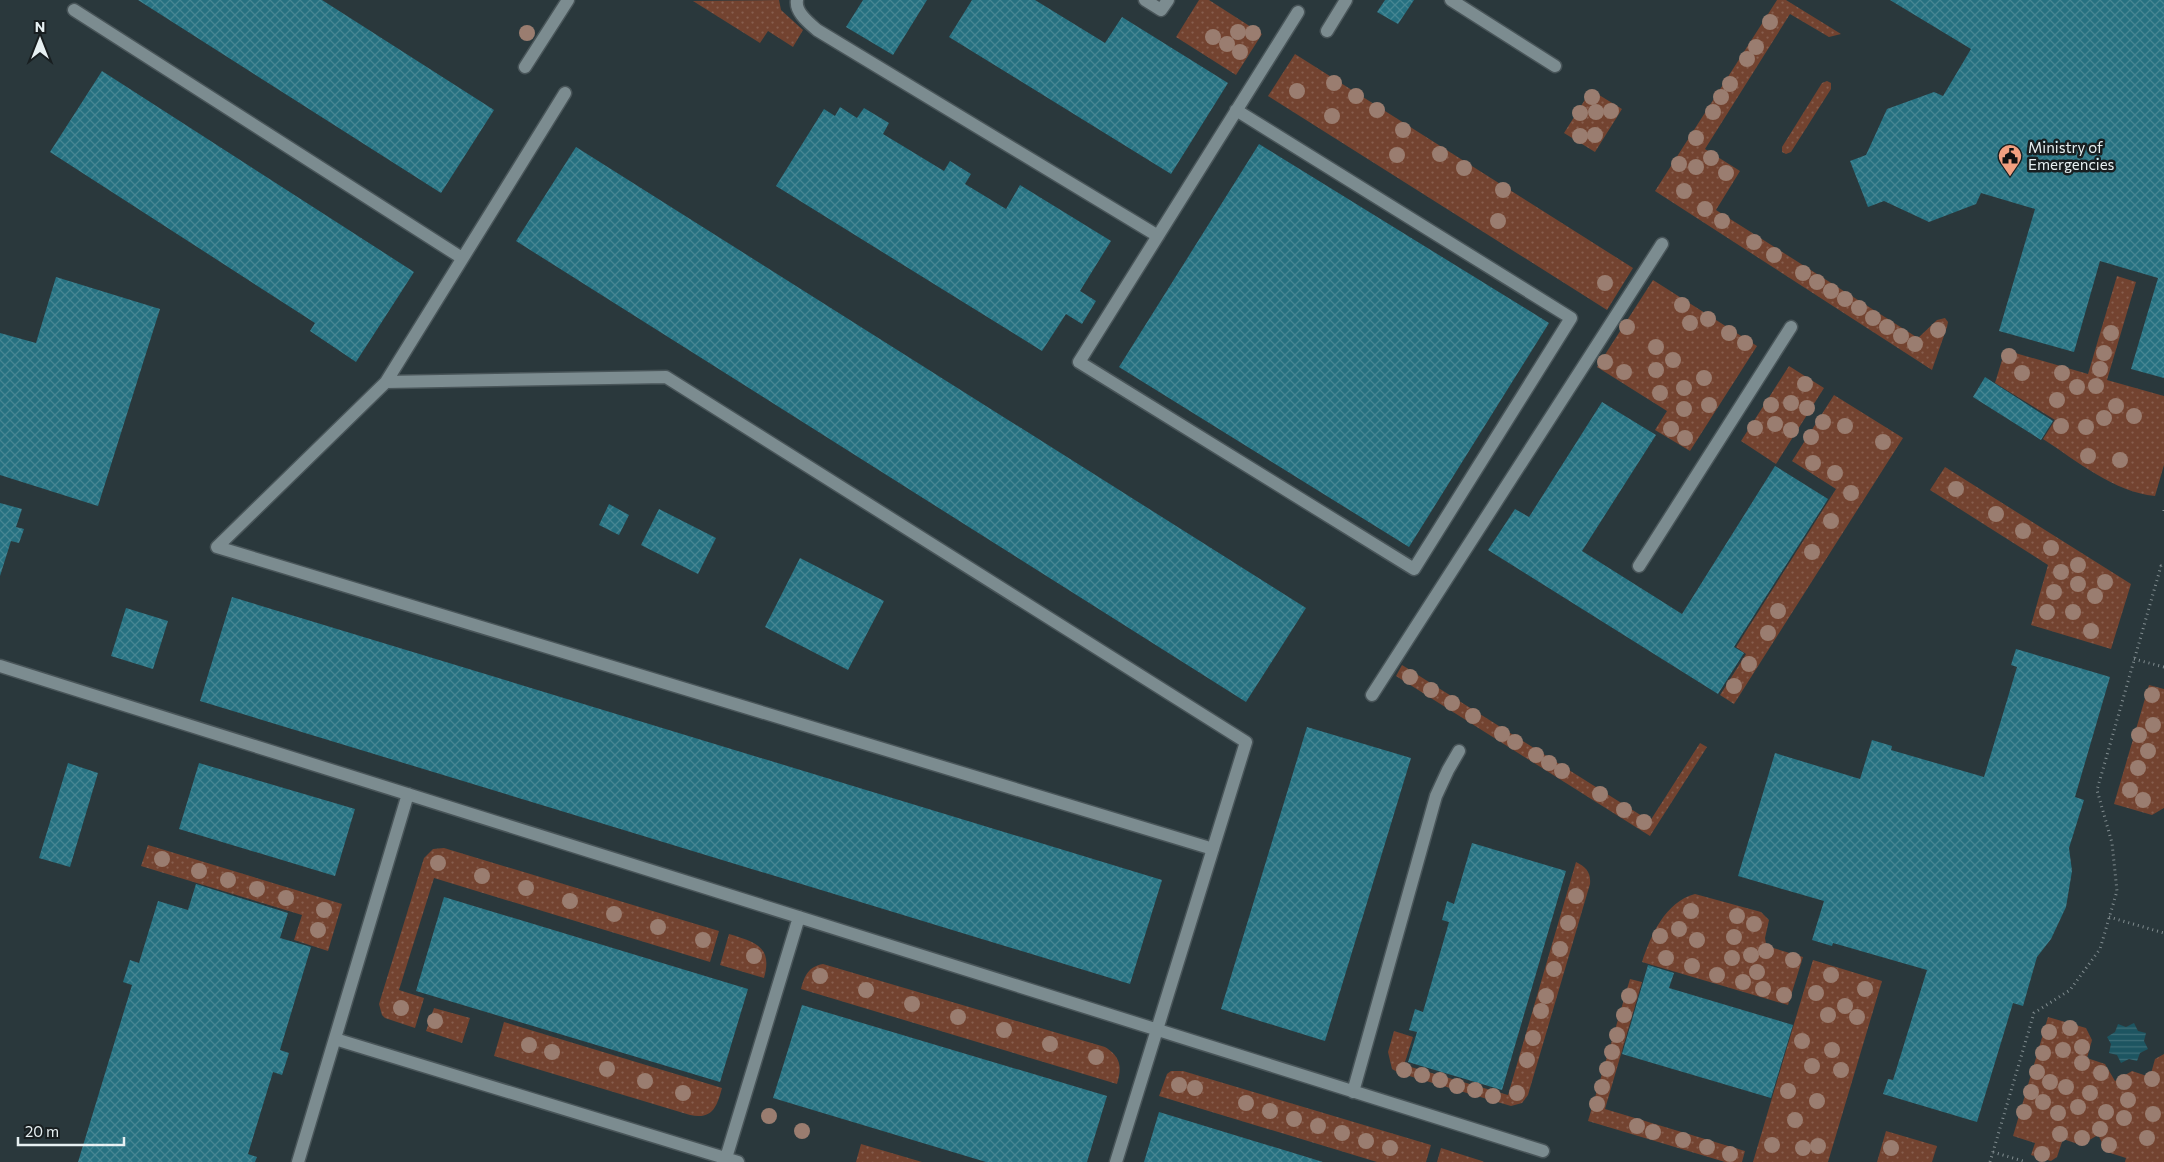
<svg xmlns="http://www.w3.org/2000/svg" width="2164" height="1162" font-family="Commissioner,sans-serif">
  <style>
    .grass { fill: url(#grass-dots) }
    .water { fill: url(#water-rules) }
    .building { fill: url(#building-cross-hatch) }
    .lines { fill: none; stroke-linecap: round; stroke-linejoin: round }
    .minor-casing { stroke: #495559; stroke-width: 15 }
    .path { stroke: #808c8f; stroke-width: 3; stroke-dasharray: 1 4; stroke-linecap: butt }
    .minor { stroke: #7c8c90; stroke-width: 12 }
    .tree { fill: #9a7d70 }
    .labels { text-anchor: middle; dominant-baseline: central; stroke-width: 5; stroke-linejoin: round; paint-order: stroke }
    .poi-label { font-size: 15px; fill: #e7f0f2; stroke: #181e20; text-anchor: start }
  </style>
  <defs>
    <pattern id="grass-dots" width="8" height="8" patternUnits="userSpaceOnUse" patternTransform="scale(1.25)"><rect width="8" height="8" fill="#734330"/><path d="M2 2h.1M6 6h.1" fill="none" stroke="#875e4e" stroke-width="1.8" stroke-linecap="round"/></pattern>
    <pattern id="water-rules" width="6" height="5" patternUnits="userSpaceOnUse" patternTransform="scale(1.25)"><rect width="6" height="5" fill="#1d5561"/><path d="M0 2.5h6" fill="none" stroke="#3e6e78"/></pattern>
    <pattern id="building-cross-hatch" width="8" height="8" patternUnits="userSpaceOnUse" patternTransform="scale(1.25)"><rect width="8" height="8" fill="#267181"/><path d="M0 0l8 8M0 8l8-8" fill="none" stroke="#468693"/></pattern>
  </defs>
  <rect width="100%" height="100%" fill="#2a383c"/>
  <!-- grass -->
  <path class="grass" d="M779 0 781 10 803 30 793 47 768 31 760 43 693 1Z
    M1199 0H1209L1262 34 1236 75 1176 37Z
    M1777 0H1786L1841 34 1829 37 1790 14 1705 149 1740 171 1716 210 1918 338 1937 320 1945 318 1948 322 1947 327 1932 370 1655 191Z
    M1295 54 1633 268 1607 310 1268 96Z
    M1827 81 1831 83V89L1791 152 1786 154 1782 152V147L1822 83Z
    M1591 90 1622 109 1595 152 1564 133Z
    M2117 276 2136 282 2107 380 2164 396V465L2155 496C2114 492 2077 461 2043 439L2055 420 1995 383 2005 350 2088 374Z
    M1653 280 1757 346 1690 451 1655 430 1667 411 1597 367Z
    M1789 366 1824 388 1776 464 1741 441Z
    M1834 395 1903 438 1734 704 1720 695 1746 654 1736 647 1836 489 1792 461Z
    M1945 467 2131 584 2111 649 2031 625 2048 565 1930 490Z
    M1402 665 1650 821 1700 743 1707 747 1650 836 1396 676Z
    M2149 685 2164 689V808L2152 815 2114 804Z
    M148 845 342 904 328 951 294 940 302 915 141 866Z
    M444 848 719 931 710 962 434 878 399 990 424 998 415 1028 385 1018 382 1015 379 1004 424 858 433 849Z
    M1576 862C1586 867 1591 872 1590 884L1528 1095 1522 1103 1511 1106 1399 1073 1392 1069 1388 1052 1394 1031 1413 1037 1404 1065 1508 1095Z
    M1695 894 1761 912 1769 920 1765 938 1766 944 1770 947 1803 957 1788 1005 1642 962C1651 935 1665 902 1695 894Z
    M729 934C755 942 773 946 764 978L720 965Z
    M1813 960 1882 981 1828 1162H1753Z
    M823 964 1105 1047C1121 1057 1122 1067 1117 1084L801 989C805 975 808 967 823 964Z
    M1630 979 1642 982 1605 1109 1745 1151 1742 1162H1725L1588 1121Z
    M434 1008 470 1018 462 1043 426 1031Z
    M2048 1017 2086 1028 2092 1040 2087 1058 2105 1064 2115 1081 2132 1071 2150 1077 2155 1059 2164 1054V1162H2125L2126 1158 2107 1152 2098 1135 2081 1145 2063 1139 2057 1157 2051 1161 2031 1155 2035 1143 2013 1136Z
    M504 1022 722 1088C717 1106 713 1120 690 1115L494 1056Z
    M1171 1071H1183L1431 1145 1426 1162H1377L1159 1096 1167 1074Z
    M1886 1131 1937 1146 1932 1162H1877Z
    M861 1144 922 1162H856Z
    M1441 1148 1482 1161 1484 1162H1437Z"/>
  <!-- water -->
  <path class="water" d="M2134 1023 2138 1031 2146 1033 2144 1041 2148 1049 2140 1053 2137 1061 2129 1059 2121 1063 2117 1055 2109 1053 2111 1044 2107 1037 2115 1032 2118 1024 2126 1027Z"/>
  <!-- building -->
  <path class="building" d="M138 0H322L494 110 441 193Z
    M863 0H927L893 55 846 27Z
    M972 0H1035L1105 43 1122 17 1228 83 1171 174 949 37Z
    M1385 0H1414L1398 24 1377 12Z
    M1890 0H2164V378L2131 369 2158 278 2100 261 2074 352 1999 331 2035 209 1981 193 1976 204 1929 222 1884 201 1868 207 1850 161 1866 155 1887 109 1934 92 1943 96 1971 49Z
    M102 71 414 272 356 362 310 331 315 323 50 152Z
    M840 107 857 118 864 108 889 123 883 134 944 171 950 161 971 174 965 184 1006 209 1020 185 1111 241 1080 291 1096 301 1082 324 1066 314 1042 351 776 186 824 109 835 116Z
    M1259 144 1549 323 1409 547 1119 367Z
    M576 147 1306 608 1246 702 516 241Z
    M56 277 160 309 98 506 0 475V333L36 343Z
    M1985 377 2053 421 2041 440 1973 397Z
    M1602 402 1656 435 1582 551 1682 614 1775 466 1828 499 1734 647 1744 653 1718 694 1488 550 1515 509 1529 517Z
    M0 503 22 509 16 527 24 529 19 543 11 541 0 576Z
    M609 504 629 515 619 535 599 525Z
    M659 509 716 538 698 574 641 545Z
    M800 558 884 601 848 670 765 627Z
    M232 597 1162 880 1130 984 200 701Z
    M126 608 168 621 153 669 111 656Z
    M2016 649 2110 677 2075 797 2084 800 2069 848 2072 871 2066 907 2051 939 2037 957 2023 1006 2013 1003 1977 1122 1883 1094 1888 1079 1893 1080 1927 970 1833 943 1832 946 1812 940 1824 901 1738 876 1775 753 1860 779 1872 740 1892 746 1891 750 1984 777 2017 667 2011 665Z
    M1307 727 1411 758 1325 1041 1221 1009Z
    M68 763 98 773 70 867 39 858Z
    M199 763 355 809 335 876 179 829Z
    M1472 843 1566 871 1502 1090 1408 1062 1417 1032 1409 1030 1415 1009 1423 1012 1449 922 1442 920 1447 901 1454 904Z
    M196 884 288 913 280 938 311 947 280 1050 289 1053 282 1075 273 1072 248 1154 257 1157 255 1162H78L132 985 123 982 130 960 139 963 158 901 188 910Z
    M444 897 748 989 720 1082 416 991Z
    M1648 965 1674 973 1669 988 1793 1025 1771 1098 1622 1054Z
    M802 1005 1107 1096 1087 1162H986L773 1098Z
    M1159 1112 1323 1162H1144Z"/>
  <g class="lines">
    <!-- minor casing -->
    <g class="minor-casing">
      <path id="minor" d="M797 0C795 12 808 22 817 30L1158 236
        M1145 0 1161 10 1168 0
        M1451 0 1555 66
        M74 10 462 258
        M1327 31 1346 0
        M525 67 568 0
        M565 93 386 382 217 547 1213 849
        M1236 110 1571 318 1414 569 1079 362 1298 12
        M386 382 666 377 1246 742 1116 1162
        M1639 566 1791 327
        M0 666 1543 1151
        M1372 695 1662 244
        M335 1039 738 1162
        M1353 1092 1436 796 1448 770 1459 751
        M726 1158 799 917
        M298 1162 408 794"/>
    </g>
    <!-- path -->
    <path class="path" d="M2164 510V514
      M2134 659 2164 667
      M2109 917 2164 933
      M1993 1152 2026 1162
      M1990 1162 2034 1013 2070 990 2100 949 2117 891 2112 843 2097 790 2161 566 2164 567"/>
    <!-- minor -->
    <use href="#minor" class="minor"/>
  </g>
  <!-- trees -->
  <g class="tree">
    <circle cx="1770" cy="22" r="8"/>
    <circle cx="1238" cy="32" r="8"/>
    <circle cx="527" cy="33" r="8"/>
    <circle cx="1253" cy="33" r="8"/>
    <circle cx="1213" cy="37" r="8"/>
    <circle cx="1227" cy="44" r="8"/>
    <circle cx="1756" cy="47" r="8"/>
    <circle cx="1240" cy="52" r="8"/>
    <circle cx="1747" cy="59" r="8"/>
    <circle cx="1334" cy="83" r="8"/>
    <circle cx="1730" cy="84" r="8"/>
    <circle cx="1297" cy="91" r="8"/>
    <circle cx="1356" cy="96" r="8"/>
    <circle cx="1592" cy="97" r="8"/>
    <circle cx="1721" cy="97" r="8"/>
    <circle cx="1377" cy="110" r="8"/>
    <circle cx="1611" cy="111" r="8"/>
    <circle cx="1596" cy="112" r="8"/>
    <circle cx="1713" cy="112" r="8"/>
    <circle cx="1580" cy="113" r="8"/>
    <circle cx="1332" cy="116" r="8"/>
    <circle cx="1403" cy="130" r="8"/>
    <circle cx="1595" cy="135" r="8"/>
    <circle cx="1580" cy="136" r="8"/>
    <circle cx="1696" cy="138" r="8"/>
    <circle cx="1440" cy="154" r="8"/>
    <circle cx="1397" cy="155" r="8"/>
    <circle cx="1711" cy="158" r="8"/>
    <circle cx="1679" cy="164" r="8"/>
    <circle cx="1696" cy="167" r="8"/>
    <circle cx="1464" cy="168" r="8"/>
    <circle cx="1726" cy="173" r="8"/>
    <circle cx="1503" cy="190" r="8"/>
    <circle cx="1684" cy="191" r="8"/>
    <circle cx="1705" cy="209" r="8"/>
    <circle cx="1498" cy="221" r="8"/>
    <circle cx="1722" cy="221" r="8"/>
    <circle cx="1754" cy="242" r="8"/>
    <circle cx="1774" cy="255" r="8"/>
    <circle cx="1803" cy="273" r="8"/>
    <circle cx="1817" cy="282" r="8"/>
    <circle cx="1605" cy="283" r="8"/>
    <circle cx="1831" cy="291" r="8"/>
    <circle cx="1845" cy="299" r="8"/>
    <circle cx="1682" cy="305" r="8"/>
    <circle cx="1859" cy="308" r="8"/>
    <circle cx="1873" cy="318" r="8"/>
    <circle cx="1708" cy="319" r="8"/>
    <circle cx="1690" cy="323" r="8"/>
    <circle cx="1627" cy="327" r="8"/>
    <circle cx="1887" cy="327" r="8"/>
    <circle cx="1938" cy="330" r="8"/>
    <circle cx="1729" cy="333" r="8"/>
    <circle cx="2111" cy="333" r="8"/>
    <circle cx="1901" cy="336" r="8"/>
    <circle cx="1745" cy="343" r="8"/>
    <circle cx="1915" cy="344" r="8"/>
    <circle cx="1656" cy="347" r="8"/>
    <circle cx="2104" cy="353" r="8"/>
    <circle cx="2009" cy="356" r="8"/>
    <circle cx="1673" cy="360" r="8"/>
    <circle cx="1605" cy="362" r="8"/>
    <circle cx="2100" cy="369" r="8"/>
    <circle cx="1656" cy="370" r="8"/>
    <circle cx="1624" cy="372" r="8"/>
    <circle cx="2022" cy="373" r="8"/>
    <circle cx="2062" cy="373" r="8"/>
    <circle cx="1704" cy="378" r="8"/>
    <circle cx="1805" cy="384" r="8"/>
    <circle cx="2096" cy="386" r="8"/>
    <circle cx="2077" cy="387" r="8"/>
    <circle cx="1684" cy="388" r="8"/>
    <circle cx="1660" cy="393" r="8"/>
    <circle cx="2057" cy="400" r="8"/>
    <circle cx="1791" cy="403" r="8"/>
    <circle cx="1709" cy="405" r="8"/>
    <circle cx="1771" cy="405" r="8"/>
    <circle cx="2116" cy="406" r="8"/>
    <circle cx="1807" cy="408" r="8"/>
    <circle cx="1684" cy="409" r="8"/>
    <circle cx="2134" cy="416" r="8"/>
    <circle cx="2104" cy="418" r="8"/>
    <circle cx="1823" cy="422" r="8"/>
    <circle cx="1775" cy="424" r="8"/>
    <circle cx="1845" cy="426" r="8"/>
    <circle cx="2061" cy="426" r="8"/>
    <circle cx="2086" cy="427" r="8"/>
    <circle cx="1755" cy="428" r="8"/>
    <circle cx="1671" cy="429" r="8"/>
    <circle cx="1791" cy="430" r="8"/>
    <circle cx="1811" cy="437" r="8"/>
    <circle cx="1685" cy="438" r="8"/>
    <circle cx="1883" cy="442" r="8"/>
    <circle cx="2088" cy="456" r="8"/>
    <circle cx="2120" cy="460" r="8"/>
    <circle cx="1813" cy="463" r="8"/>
    <circle cx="1835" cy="473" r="8"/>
    <circle cx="1956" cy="489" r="8"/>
    <circle cx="1851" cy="493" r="8"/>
    <circle cx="1996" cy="514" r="8"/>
    <circle cx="1831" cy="521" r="8"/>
    <circle cx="2023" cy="531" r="8"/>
    <circle cx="2051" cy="548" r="8"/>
    <circle cx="1812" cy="552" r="8"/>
    <circle cx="2078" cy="565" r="8"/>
    <circle cx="2061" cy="572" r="8"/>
    <circle cx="2105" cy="582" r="8"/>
    <circle cx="2078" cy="584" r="8"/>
    <circle cx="2054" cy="592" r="8"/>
    <circle cx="2095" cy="596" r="8"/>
    <circle cx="1778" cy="611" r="8"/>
    <circle cx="2047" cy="612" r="8"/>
    <circle cx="2073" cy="612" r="8"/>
    <circle cx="2091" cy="631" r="8"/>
    <circle cx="1768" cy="633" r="8"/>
    <circle cx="1749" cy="664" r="8"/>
    <circle cx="1410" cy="677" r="8"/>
    <circle cx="1734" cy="686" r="8"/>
    <circle cx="1431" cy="690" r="8"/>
    <circle cx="2152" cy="695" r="8"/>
    <circle cx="1452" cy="703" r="8"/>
    <circle cx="1473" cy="716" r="8"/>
    <circle cx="2153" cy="725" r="8"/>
    <circle cx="1502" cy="734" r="8"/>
    <circle cx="2139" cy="735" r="8"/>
    <circle cx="1515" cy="742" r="8"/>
    <circle cx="2148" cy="751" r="8"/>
    <circle cx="1536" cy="755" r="8"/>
    <circle cx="1549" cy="763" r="8"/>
    <circle cx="2138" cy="768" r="8"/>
    <circle cx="1562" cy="771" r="8"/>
    <circle cx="2130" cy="790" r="8"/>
    <circle cx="1600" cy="794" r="8"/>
    <circle cx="2143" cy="800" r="8"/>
    <circle cx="1624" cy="810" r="8"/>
    <circle cx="1644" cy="822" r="8"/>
    <circle cx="162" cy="859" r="8"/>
    <circle cx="438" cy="863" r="8"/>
    <circle cx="199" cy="871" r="8"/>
    <circle cx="482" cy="876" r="8"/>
    <circle cx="228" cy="880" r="8"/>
    <circle cx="526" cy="888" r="8"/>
    <circle cx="257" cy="889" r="8"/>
    <circle cx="1576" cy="896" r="8"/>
    <circle cx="286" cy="898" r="8"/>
    <circle cx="570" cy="901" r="8"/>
    <circle cx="324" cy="910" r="8"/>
    <circle cx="1691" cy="911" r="8"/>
    <circle cx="614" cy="914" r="8"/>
    <circle cx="1737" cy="916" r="8"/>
    <circle cx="1568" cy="923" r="8"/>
    <circle cx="1754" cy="924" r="8"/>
    <circle cx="658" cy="927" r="8"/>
    <circle cx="1679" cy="929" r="8"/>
    <circle cx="318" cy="930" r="8"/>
    <circle cx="1660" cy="936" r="8"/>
    <circle cx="1734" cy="937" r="8"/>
    <circle cx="703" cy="940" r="8"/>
    <circle cx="1697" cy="940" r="8"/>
    <circle cx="1560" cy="949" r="8"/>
    <circle cx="1766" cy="951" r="8"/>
    <circle cx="1751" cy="955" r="8"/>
    <circle cx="754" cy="956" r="8"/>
    <circle cx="1666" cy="958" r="8"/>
    <circle cx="1732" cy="958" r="8"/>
    <circle cx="1793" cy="960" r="8"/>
    <circle cx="1692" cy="966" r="8"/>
    <circle cx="1554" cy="969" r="8"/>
    <circle cx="1757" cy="972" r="8"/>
    <circle cx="1717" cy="975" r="8"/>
    <circle cx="1831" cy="975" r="8"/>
    <circle cx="820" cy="976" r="8"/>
    <circle cx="1743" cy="982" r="8"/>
    <circle cx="1763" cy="989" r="8"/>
    <circle cx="1865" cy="989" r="8"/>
    <circle cx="866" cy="990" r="8"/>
    <circle cx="1816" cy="993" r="8"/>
    <circle cx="1784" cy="995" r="8"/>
    <circle cx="1546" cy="996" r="8"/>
    <circle cx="1629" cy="996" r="8"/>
    <circle cx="912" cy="1004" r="8"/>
    <circle cx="1845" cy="1006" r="8"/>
    <circle cx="401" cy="1008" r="8"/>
    <circle cx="1541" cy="1011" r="8"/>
    <circle cx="1624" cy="1015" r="8"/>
    <circle cx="1828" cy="1015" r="8"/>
    <circle cx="958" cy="1017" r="8"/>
    <circle cx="1857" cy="1017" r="8"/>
    <circle cx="435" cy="1021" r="8"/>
    <circle cx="2070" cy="1028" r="8"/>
    <circle cx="1004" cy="1030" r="8"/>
    <circle cx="2049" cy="1032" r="8"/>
    <circle cx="1617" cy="1035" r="8"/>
    <circle cx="1533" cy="1038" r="8"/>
    <circle cx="1802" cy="1041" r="8"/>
    <circle cx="1050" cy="1044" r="8"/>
    <circle cx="529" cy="1045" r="8"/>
    <circle cx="2082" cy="1047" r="8"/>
    <circle cx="1832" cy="1050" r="8"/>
    <circle cx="2063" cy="1050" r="8"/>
    <circle cx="552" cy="1052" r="8"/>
    <circle cx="1612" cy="1052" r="8"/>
    <circle cx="2043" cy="1053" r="8"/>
    <circle cx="1096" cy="1057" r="8"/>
    <circle cx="1527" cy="1060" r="8"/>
    <circle cx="2082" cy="1063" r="8"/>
    <circle cx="1812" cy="1066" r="8"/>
    <circle cx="607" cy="1069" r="8"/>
    <circle cx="1607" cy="1069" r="8"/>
    <circle cx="1404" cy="1070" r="8"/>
    <circle cx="1841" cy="1070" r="8"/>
    <circle cx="2037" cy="1072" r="8"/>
    <circle cx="2101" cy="1073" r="8"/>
    <circle cx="1422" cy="1075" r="8"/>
    <circle cx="2152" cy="1079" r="8"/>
    <circle cx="1440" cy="1080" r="8"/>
    <circle cx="645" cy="1081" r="8"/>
    <circle cx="2050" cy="1082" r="8"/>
    <circle cx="2124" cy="1082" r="8"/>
    <circle cx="1179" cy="1085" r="8"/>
    <circle cx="1457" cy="1086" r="8"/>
    <circle cx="1602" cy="1087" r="8"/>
    <circle cx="2066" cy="1087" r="8"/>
    <circle cx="1195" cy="1088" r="8"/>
    <circle cx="1475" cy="1090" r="8"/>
    <circle cx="1788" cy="1091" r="8"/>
    <circle cx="2031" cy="1092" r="8"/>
    <circle cx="683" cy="1093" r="8"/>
    <circle cx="1517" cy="1093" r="8"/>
    <circle cx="2090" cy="1093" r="8"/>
    <circle cx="1493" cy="1096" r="8"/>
    <circle cx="2128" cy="1100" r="8"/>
    <circle cx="1817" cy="1101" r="8"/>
    <circle cx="2043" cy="1102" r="8"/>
    <circle cx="1246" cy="1103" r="8"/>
    <circle cx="1597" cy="1104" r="8"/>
    <circle cx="2078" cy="1107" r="8"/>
    <circle cx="1270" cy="1111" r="8"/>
    <circle cx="2024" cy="1112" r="8"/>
    <circle cx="2106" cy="1112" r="8"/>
    <circle cx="2058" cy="1113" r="8"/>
    <circle cx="2153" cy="1114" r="8"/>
    <circle cx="769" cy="1116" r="8"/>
    <circle cx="2124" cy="1118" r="8"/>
    <circle cx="1294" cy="1119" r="8"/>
    <circle cx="1795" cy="1120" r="8"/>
    <circle cx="1318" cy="1126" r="8"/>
    <circle cx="1637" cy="1126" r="8"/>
    <circle cx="2100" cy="1129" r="8"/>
    <circle cx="802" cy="1131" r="8"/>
    <circle cx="1653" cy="1132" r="8"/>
    <circle cx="1342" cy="1133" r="8"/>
    <circle cx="2060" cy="1134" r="8"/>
    <circle cx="2082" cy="1138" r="8"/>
    <circle cx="2147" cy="1138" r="8"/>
    <circle cx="1683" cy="1140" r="8"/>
    <circle cx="1366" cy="1141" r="8"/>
    <circle cx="1772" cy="1145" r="8"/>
    <circle cx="2109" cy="1145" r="8"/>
    <circle cx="1818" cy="1146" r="8"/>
    <circle cx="1707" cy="1147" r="8"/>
    <circle cx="1390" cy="1148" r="8"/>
    <circle cx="1803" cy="1148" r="8"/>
    <circle cx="1891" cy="1148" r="8"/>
    <circle cx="1730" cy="1154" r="8"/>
    <circle cx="2042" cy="1154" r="8"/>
  </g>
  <!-- icons -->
  <defs>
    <g id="civic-pin" transform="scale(1.25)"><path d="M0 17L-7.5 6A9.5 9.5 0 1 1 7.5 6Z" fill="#f2a080" stroke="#181e20"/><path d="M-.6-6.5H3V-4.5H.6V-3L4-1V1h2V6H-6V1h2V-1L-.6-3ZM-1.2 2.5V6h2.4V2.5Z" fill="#111"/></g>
  </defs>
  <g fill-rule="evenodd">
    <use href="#civic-pin" x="2010" y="156"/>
  </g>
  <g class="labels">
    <!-- poi labels -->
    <g class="poi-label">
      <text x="2028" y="147">Ministry of<tspan x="2028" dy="17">Emergencies</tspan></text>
    </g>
  </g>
  <!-- north arrow -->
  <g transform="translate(40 40)" stroke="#181e20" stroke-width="4" paint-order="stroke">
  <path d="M0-4L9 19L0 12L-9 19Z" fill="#e7f0f2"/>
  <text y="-8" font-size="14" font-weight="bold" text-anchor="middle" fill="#e7f0f2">N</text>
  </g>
  <!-- scale -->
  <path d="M18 1137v8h106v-8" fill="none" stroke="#e7f0f2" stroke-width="2.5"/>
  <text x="25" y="1137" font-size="15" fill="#e7f0f2" stroke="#181e20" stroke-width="4" paint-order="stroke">20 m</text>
</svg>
